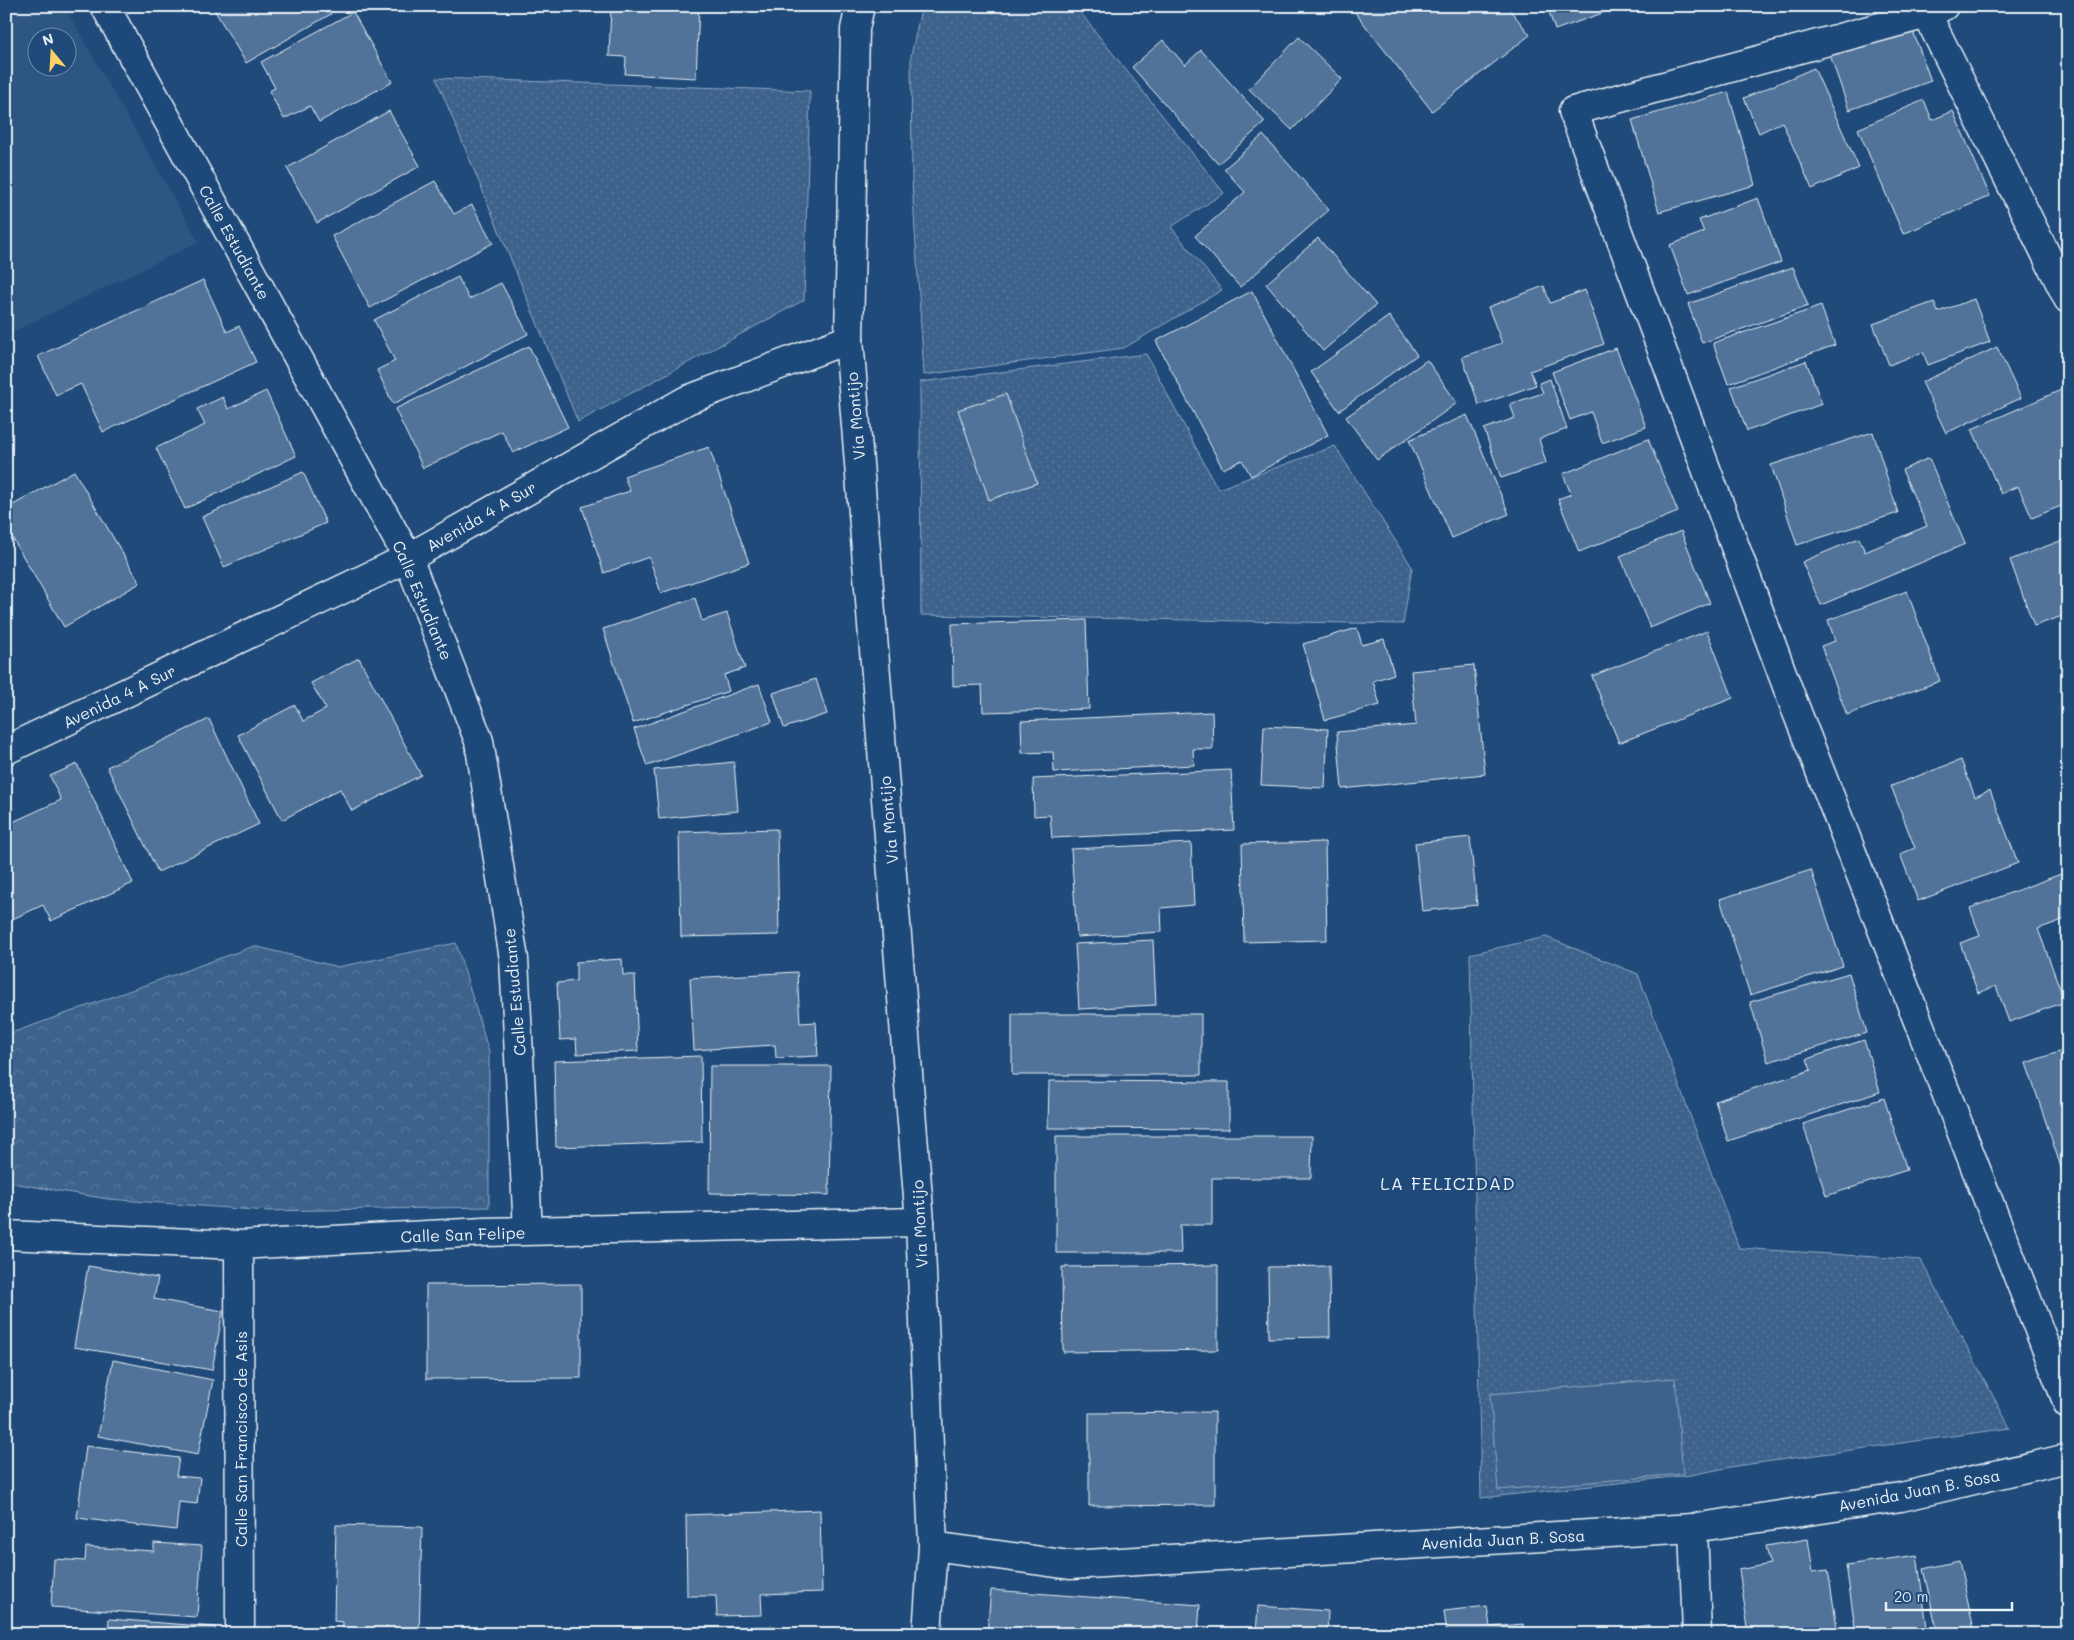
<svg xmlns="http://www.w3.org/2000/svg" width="2074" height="1640" font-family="Mali,sans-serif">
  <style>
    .built { fill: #2e5683; fill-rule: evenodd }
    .grass { fill: url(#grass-dots); stroke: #92aac2 }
    .forest { fill: url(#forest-crowns); stroke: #92aac2 }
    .pitch { fill: #3c628c; stroke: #92aac2 }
    .building { fill: #517399; stroke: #e8f1f8 }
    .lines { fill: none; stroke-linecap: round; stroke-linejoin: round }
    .street-casing { stroke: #e8f1f8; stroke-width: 31 }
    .secondary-casing { stroke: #e8f1f8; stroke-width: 31 }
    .street { stroke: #1f4a7a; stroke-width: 28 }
    .secondary { stroke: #1f4a7a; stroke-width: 28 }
    .labels { text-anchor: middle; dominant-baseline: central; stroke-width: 4.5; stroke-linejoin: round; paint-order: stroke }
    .street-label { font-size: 16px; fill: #e8f1f8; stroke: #1f4a7a }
    .neighbourhood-label { font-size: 18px; letter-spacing: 1px; fill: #e8f1f8; stroke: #1f4a7a }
  </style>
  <defs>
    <pattern id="grass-dots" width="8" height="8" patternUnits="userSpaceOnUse" patternTransform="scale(1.25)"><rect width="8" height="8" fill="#3c628c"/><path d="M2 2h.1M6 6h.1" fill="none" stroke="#58799d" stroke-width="1.8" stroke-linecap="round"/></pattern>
    <pattern id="forest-crowns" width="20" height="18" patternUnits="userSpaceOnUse" patternTransform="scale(1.25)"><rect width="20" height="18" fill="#3c628c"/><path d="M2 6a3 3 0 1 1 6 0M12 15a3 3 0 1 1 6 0" fill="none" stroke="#58799d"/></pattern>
  </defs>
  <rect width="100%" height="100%" fill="#1f4a7a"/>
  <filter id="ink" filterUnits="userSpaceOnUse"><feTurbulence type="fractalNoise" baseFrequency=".02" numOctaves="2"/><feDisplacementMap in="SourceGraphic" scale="10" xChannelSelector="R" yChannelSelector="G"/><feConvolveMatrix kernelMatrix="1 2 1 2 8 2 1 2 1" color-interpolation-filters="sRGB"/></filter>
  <g filter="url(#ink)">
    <!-- built -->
    <path class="built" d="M6 6H64L199 242 6 335ZM38 38H68V68H38Z"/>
    <!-- grass -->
    <path class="grass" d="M922 6H1075L1224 193 1171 227 1222 290 1124 348 924 375 912 182 911 55Z
      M436 78 810 91 804 300 578 422Z
      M1146 354 1218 489 1335 446 1412 567 1403 624 921 615 920 382Z
      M1546 937 1638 974 1739 1248 1921 1260 2010 1428 1736 1466 1691 1475 1481 1498 1470 954Z"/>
    <!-- forest -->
    <path class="forest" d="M456 943 489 1052V1207L268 1211 108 1199 6 1182V1035L254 946 338 967Z"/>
    <!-- pitch -->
    <path class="pitch" d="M1675 1378 1683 1474 1498 1490 1490 1394Z"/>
    <!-- building -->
    <path class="building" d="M212 6H326L331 14 246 63Z
      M611 6H699L696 78 625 74 626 57 609 56Z
      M1350 6H1507L1530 35 1432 111Z
      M1547 6H1622L1555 30Z
      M353 12 392 82 319 122 310 106 284 119 269 91 275 88 261 62Z
      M1911 26 1931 81 1849 110 1830 55Z
      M1299 37 1342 79 1292 130 1249 89Z
      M1163 40 1185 65 1201 50 1265 122 1218 164 1132 67Z
      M1814 68 1859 168 1812 189 1782 122 1759 133 1744 98Z
      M1728 92 1755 185 1659 212 1632 120Z
      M1924 100 1932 120 1953 111 1990 196 1903 234 1858 129Z
      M389 111 420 166 317 223 287 168Z
      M1263 135 1329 210 1240 287 1195 236 1245 192 1224 169Z
      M435 181 454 214 472 205 493 243 370 308 332 236Z
      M1758 198 1781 262 1688 295 1670 245 1704 232 1699 220Z
      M1318 238 1376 305 1323 351 1266 284Z
      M1793 267 1808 306 1702 343 1688 304Z
      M458 277 469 299 501 283 528 334 393 404 377 370 395 361 374 320Z
      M203 280 227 332 239 326 256 362 103 432 81 384 56 395 38 356Z
      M1544 286 1550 303 1585 290 1604 344 1530 371 1536 385 1479 405 1462 357 1502 343 1488 307Z
      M1252 291 1328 435 1251 476 1242 460 1223 469 1156 341Z
      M1974 299 1990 342 1928 365 1923 352 1889 365 1873 324 1934 302 1938 312Z
      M1821 306 1835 345 1728 384 1713 343Z
      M1389 316 1417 355 1339 411 1311 372Z
      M529 346 568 427 513 453 502 431 423 468 395 409Z
      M1997 347 2021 398 1946 433 1922 382Z
      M1616 348 1646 427 1602 443 1591 412 1570 420 1552 372Z
      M1427 360 1457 403 1377 460 1346 417Z
      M1806 361 1822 404 1747 431 1731 387Z
      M1550 379 1567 429 1539 439 1546 463 1501 478 1484 429 1515 418 1510 404 1543 393 1539 383Z
      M2061 390 2068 405V503L2032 518 2018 486 2001 494 1972 429Z
      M266 391 296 456 185 509 156 448 205 425 197 409 223 397 228 409Z
      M1006 394 1037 483 989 500 958 410Z
      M1467 415 1509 514 1452 538 1409 440Z
      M1873 432 1898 513 1797 545 1771 465Z
      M1648 439 1678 512 1579 552 1558 499 1571 494 1563 474Z
      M709 447 749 563 661 593 649 557 604 573 582 507 630 491 624 476Z
      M1929 458 1965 544 1821 605 1802 562 1859 538 1865 552 1927 526 1902 470Z
      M74 471 140 583 64 627 6 527V509Z
      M303 472 326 523 224 567 202 517Z
      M1681 531 1710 603 1650 628 1620 556Z
      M2068 538V614L2034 626 2010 560Z
      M1907 591 1940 681 1847 715 1821 646 1835 641 1828 620Z
      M695 598 702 621 727 613 745 668 724 675 729 691 633 723 603 629Z
      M1086 620 1089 709 983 712 982 685 953 686 952 624Z
      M1357 628 1362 645 1384 639 1394 674 1373 681 1380 705 1325 720 1303 644Z
      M1707 631 1733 698 1619 743 1592 676Z
      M359 658 421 775 352 811 340 789 282 820 238 735 295 705 303 721 326 709 311 683Z
      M1474 665 1485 774 1342 789 1337 732 1416 725 1411 671Z
      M816 679 827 714 784 728 773 693Z
      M759 684 772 722 647 766 634 729Z
      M1212 712 1213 749H1193L1194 765 1054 772 1053 752 1022 753 1021 721Z
      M209 719 259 824 158 872 107 767Z
      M1264 726 1328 729 1325 788 1261 785Z
      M1961 760 1975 797 1990 790 2018 863 1918 901 1900 854 1915 848 1891 786Z
      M734 762 738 811 659 819 654 770Z
      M77 764 133 883 51 921 43 905 6 922V825L61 800 50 776Z
      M1231 770 1234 830 1052 838 1050 815 1034 816 1033 779Z
      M777 829 779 935 681 937 679 832Z
      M1470 837 1477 905 1422 911 1415 843Z
      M1325 842 1327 940 1244 942 1242 844Z
      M1191 843 1194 905 1161 908 1162 932 1077 937 1071 849Z
      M1811 870 1843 966 1750 995 1720 899Z
      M2061 874 2068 893V918L2038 929 2065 1002 2009 1022 1996 986 1978 993 1960 943 1980 936 1970 908Z
      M1153 940 1156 1005 1079 1009 1075 944Z
      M622 959 623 975H635L638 1051 577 1054 576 1039 560 1040 557 983 576 981V962Z
      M797 972 800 1023 816 1022 818 1056 776 1058 775 1045 694 1050 690 978Z
      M1849 973 1867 1033 1768 1062 1750 1002Z
      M1012 1014H1201V1075H1012Z
      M1864 1040 1880 1092 1728 1141 1715 1101 1811 1070 1807 1059Z
      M2068 1049V1182H2066L2026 1063Z
      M701 1056 702 1142 556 1147 554 1061Z
      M710 1066H831L829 1195 709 1193Z
      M1049 1081 1229 1082V1129L1048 1128Z
      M1884 1098 1907 1170 1826 1196 1803 1124Z
      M1056 1136H1312L1311 1178H1212V1225H1180L1181 1253H1056Z
      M1218 1265V1350L1063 1352 1062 1267Z
      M88 1266 158 1278 154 1299 223 1311 212 1370 74 1347Z
      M1329 1266 1330 1337 1269 1338 1268 1267Z
      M581 1284V1378L426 1379V1285Z
      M113 1360 213 1380 198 1455 98 1436Z
      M1215 1412V1505L1089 1506V1413Z
      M86 1446 179 1458 176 1476 200 1478 197 1504 179 1502 176 1530 77 1518Z
      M820 1510 822 1592 761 1594 762 1615 717 1616 716 1596H687L686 1515Z
      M336 1525 422 1527 419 1634H343V1622L334 1621Z
      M1808 1539 1813 1572 1828 1570 1838 1634H1749L1739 1570 1770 1564 1766 1546Z
      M154 1543 202 1546 197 1617 51 1607 54 1559 85 1561 86 1547 154 1551Z
      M1917 1555 1928 1634H1856L1846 1565Z
      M1959 1561 1975 1634H1938L1923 1569Z
      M991 1590 1200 1605 1198 1634H987Z
      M1258 1606 1328 1611 1327 1634H1256Z
      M1487 1606 1490 1627 1523 1624 1524 1634H1447L1444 1611Z
      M109 1619 215 1627V1634H64L65 1627 108 1630Z
      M1649 1625 1650 1634H1590Z
      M775 1626V1634H674L673 1628Z"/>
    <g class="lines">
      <!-- street casing -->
      <g class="street-casing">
        <path id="street" d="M105 6 408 558 479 741 514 959 528 1231
          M1944 6 1927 14 1573 111 1791 697 2068 1404
          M1927 14 2068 299
          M6 750 408 558 687 400 849 339
          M6 1235 239 1245 484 1232 920 1222
          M239 1245 240 1634
          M1693 1528 1697 1634"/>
      </g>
      <!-- secondary casing -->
      <g class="secondary-casing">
        <path id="secondary" d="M860 6 855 29 849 339 920 1222 933 1546 927 1634
          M933 1546 1070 1565 1693 1528 1901 1497 2068 1458"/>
      </g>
      <!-- street -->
      <use href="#street" class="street"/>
      <!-- secondary -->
      <use href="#secondary" class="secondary"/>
    </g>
  </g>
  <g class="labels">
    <!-- street labels -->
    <g class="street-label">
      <text transform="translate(235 242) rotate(61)">Calle Estudiante</text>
      <text transform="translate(855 416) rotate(-95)">Vía Montijo</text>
      <text transform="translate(481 516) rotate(-30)">Avenida 4 A Sur</text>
      <text transform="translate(423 600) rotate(67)">Calle Estudiante</text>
      <text transform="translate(119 696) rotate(-26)">Avenida 4 A Sur</text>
      <text transform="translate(888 820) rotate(-95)">Vía Montijo</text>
      <text transform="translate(514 992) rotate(-95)">Calle Estudiante</text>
      <text transform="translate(919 1224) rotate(-93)">Vía Montijo</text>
      <text transform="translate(463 1234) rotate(-2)">Calle San Felipe</text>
      <text transform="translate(240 1439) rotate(-90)">Calle San Francisco de Asis</text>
      <text transform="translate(1919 1490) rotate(-11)">Avenida Juan B. Sosa</text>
      <text transform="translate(1503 1539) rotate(-3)">Avenida Juan B. Sosa</text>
    </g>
    <!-- neighbourhood labels -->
    <g class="neighbourhood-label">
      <text x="1448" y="1183">LA FELICIDAD</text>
    </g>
  </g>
  <!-- margin -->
  <rect width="2074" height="1640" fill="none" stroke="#1f4a7a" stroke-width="25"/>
  <rect x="12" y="12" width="2049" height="1615" fill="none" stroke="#e8f1f8" stroke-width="2" filter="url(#ink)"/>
  <!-- north arrow -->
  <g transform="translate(52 52) rotate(342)"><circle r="24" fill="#1f4a7a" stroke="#6f8dac"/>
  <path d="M0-4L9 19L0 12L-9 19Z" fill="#ffd166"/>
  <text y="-8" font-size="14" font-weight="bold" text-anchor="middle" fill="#e8f1f8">N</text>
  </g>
  <!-- scale -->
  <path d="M1886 1602v8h126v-8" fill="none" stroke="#e8f1f8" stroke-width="2.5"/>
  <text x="1894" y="1602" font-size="15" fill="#e8f1f8" stroke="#1f4a7a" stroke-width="4" paint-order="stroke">20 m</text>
</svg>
